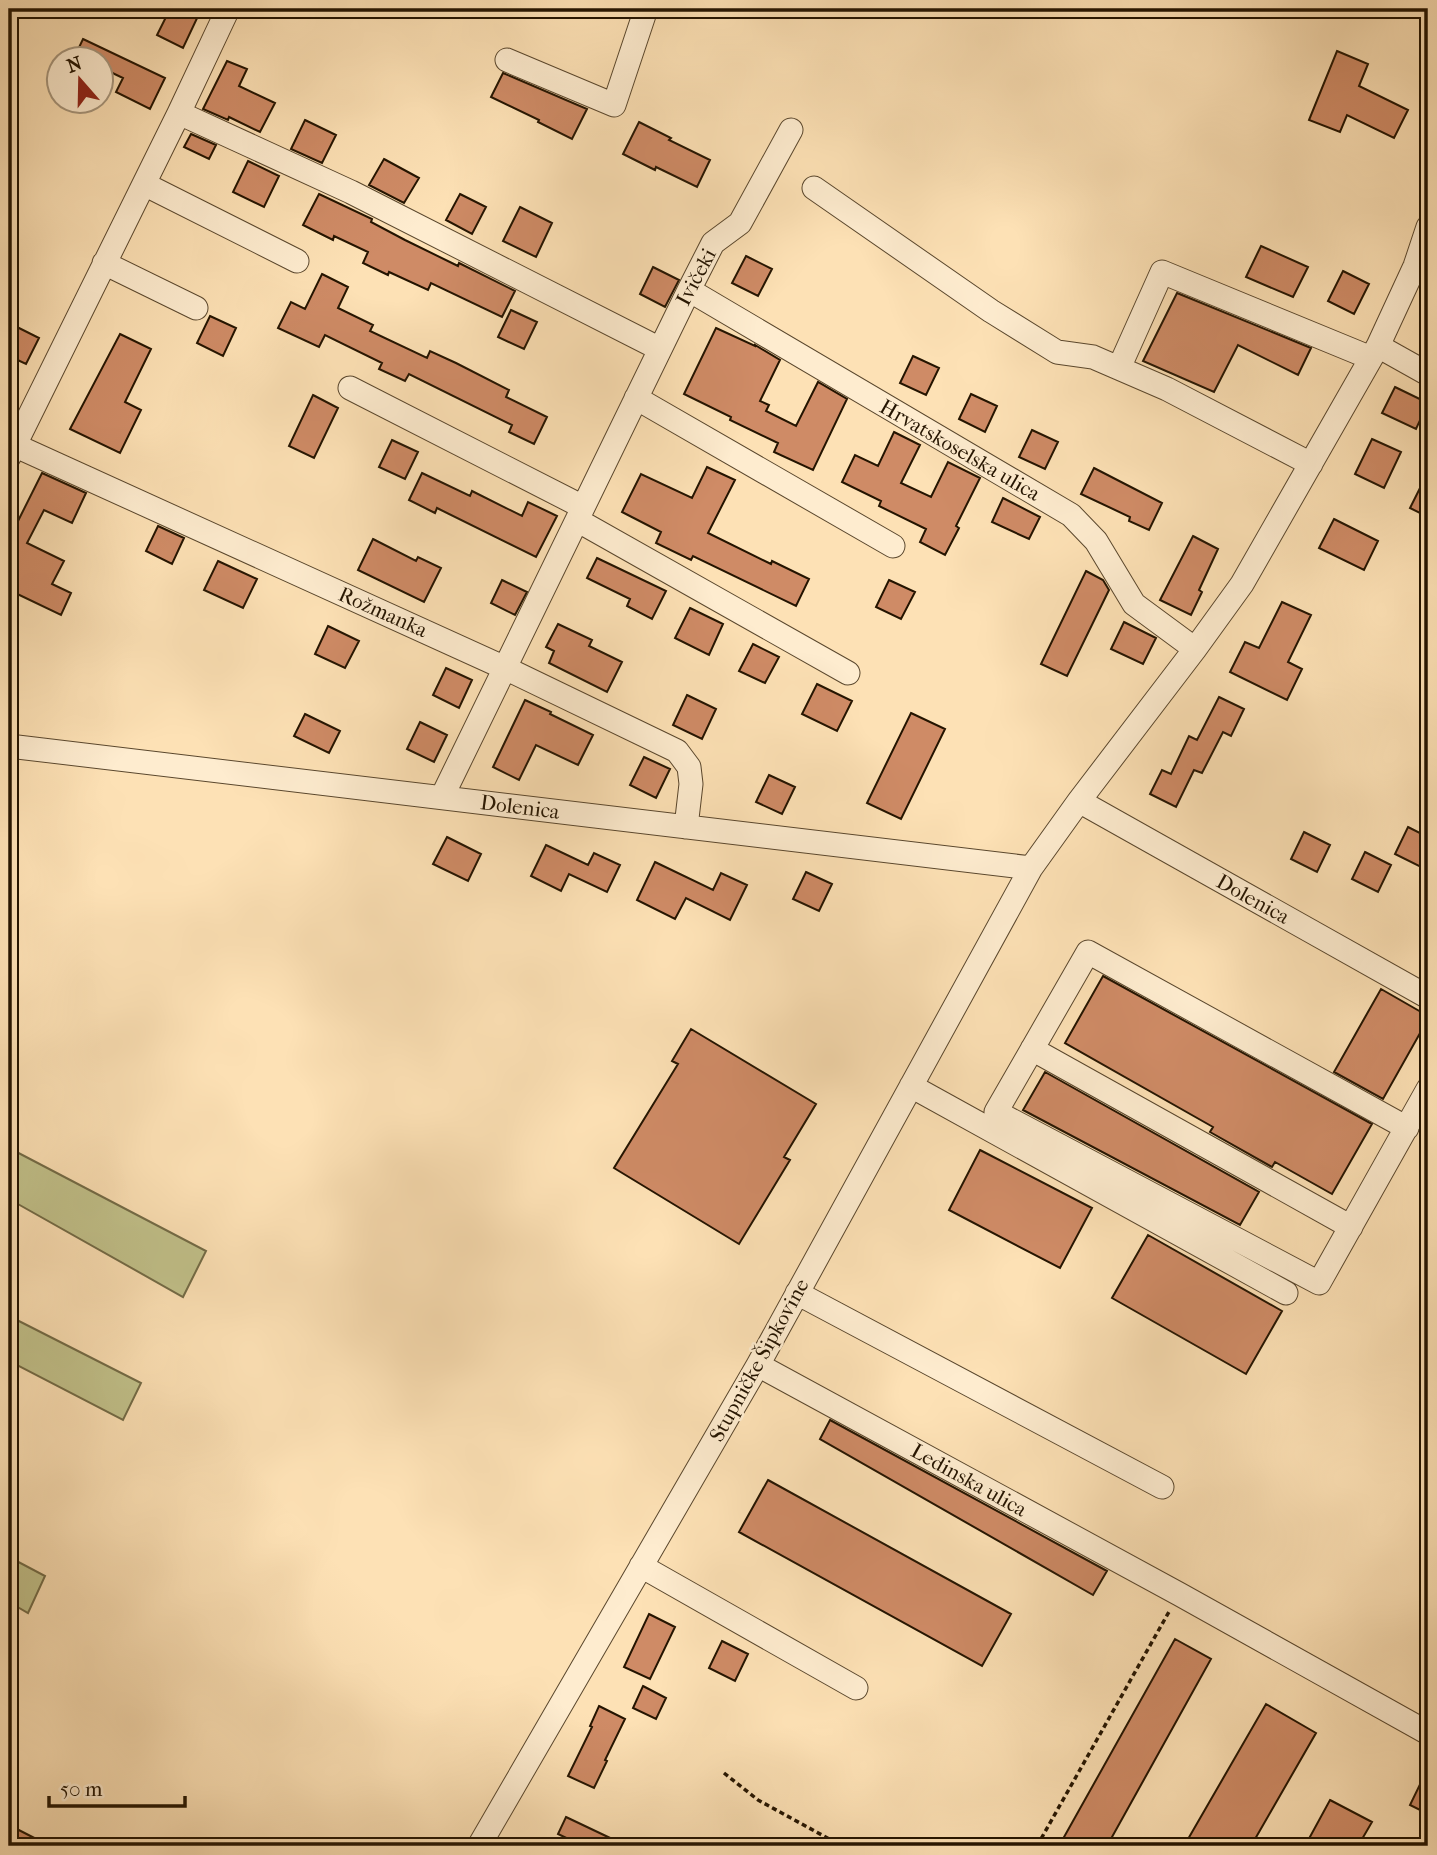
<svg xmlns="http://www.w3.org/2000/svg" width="1437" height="1855" font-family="'IM FELL French Canon',serif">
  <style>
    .green { fill: #c2c28b; stroke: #736b46; stroke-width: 2 }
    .building { fill: #cf8b66; stroke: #241400; stroke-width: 2 }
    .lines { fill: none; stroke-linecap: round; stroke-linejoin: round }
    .minor-casing { stroke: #5a472d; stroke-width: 25 }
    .path { stroke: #241400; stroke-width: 3.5; stroke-dasharray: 5 3.5; stroke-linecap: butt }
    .minor { stroke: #feeccf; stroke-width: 23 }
    .labels { text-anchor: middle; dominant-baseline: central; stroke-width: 5; stroke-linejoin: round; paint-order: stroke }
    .street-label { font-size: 21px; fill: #241400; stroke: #feeccf }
  </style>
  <rect width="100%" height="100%" fill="#fde1b5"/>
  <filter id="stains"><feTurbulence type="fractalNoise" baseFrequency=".00286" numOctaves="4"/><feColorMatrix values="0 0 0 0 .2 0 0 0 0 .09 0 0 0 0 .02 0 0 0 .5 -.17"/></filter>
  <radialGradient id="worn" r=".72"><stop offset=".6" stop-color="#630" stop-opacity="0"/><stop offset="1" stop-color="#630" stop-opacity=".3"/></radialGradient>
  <!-- green -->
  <path class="green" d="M9 1148 206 1251 183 1297 9 1199Z
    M9 1316 141 1383 123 1420 9 1361Z
    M9 1557 45 1576 28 1613 9 1602Z"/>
  <!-- building -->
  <path class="building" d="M170 9H187L199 14 183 48 157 35Z
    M83 39 165 78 150 109 116 92 123 78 102 68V60H73Z
    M1337 51 1368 64 1359 86 1408 110 1394 138 1347 115 1340 132 1309 120Z
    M227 61 247 69 239 86 275 103 260 132 229 117 228 120 203 109Z
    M503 73 587 109 572 139 538 122 539 120 491 97Z
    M305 120 336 135 322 163 291 149Z
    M639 122 671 138 669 140 710 160 697 187 656 167 655 170 623 154Z
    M191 134 216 145 209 159 184 147Z
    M384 159 419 178 404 203 369 185Z
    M248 161 279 176 264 207 233 192Z
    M319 194 372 219 371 222 405 240 458 266 459 263 515 291 502 317 431 283 428 290 389 272 388 275 363 263 368 252 334 236 333 240 303 225Z
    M460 194 486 207 472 234 446 220Z
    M520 207 552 223 536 257 503 241Z
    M1261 246 1308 267 1293 297 1246 277Z
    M746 256 772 269 758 296 732 283Z
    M653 267 679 280 665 307 640 294Z
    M1343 271 1369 284 1354 314 1328 301Z
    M322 274 348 287 338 308 373 325 370 331 427 358 430 351 456 363 509 390 506 397 547 417 534 444 509 432 512 425 409 374 405 381 379 369 382 363 325 335 319 347 278 328 291 302 305 309Z
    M1177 293 1311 348 1298 375 1238 345 1214 392 1143 361Z
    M511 310 537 322 524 349 498 337Z
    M210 316 236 328 223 356 197 343Z
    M9 323 39 338 26 364 9 356Z
    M716 328 755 346V345L780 360 760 401 769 405 766 411 796 426 818 382 847 399 813 470 774 452 778 443 730 420 731 417 684 394Z
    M120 334 151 349 125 402 141 410 120 453 70 429Z
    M913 356 939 368 926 395 900 383Z
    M1395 387 1428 403 1416 429 1382 413Z
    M971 394 997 406 985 432 959 419Z
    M313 395 338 408 314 458 289 446Z
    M1032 430 1058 442 1045 469 1019 457Z
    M894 432 920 445 901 483 931 497 948 462 980 478 956 526 959 528 945 555 920 542 926 529 879 506 881 501 842 482 855 455 878 466Z
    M1372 439 1401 452 1384 488 1355 474Z
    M392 440 418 452 405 479 379 467Z
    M707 467 735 480 708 533 771 564 772 561 809 579 796 606 693 556 691 560 656 543 661 532 622 512 641 474 692 498Z
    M1094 468 1162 503 1149 530 1129 521 1130 517 1081 494Z
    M1428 472V517L1410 508Z
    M42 473 86 493 72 523 44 510 27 543 64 561 52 584 71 593 61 615 9 590V516L18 521Z
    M422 473 470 496 472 491 522 516 528 502 557 516 536 557 437 508 435 513 409 500Z
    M1003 498 1040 517 1029 539 992 522Z
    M1334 519 1378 541 1364 570 1319 548Z
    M158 526 184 538 172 564 146 551Z
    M1193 536 1218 549 1199 590 1202 592 1191 615 1160 600Z
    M373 539 416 561 418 557 441 568 424 602 358 570Z
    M597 558 666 591 652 619 627 606 630 599 587 578Z
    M218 561 257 579 243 608 204 590Z
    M1086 571 1103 580 1109 590 1067 676 1041 664Z
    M502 580 527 592 515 615 491 603Z
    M889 580 915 592 901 619 876 607Z
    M1282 602 1311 615 1288 662 1302 669 1287 700 1230 672 1245 642 1259 648Z
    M690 608 723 624 709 655 675 638Z
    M1124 622 1156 638 1143 664 1111 649Z
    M558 624 592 640 589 646 622 662 607 692 549 663 554 651 546 647Z
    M328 626 359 641 345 668 315 654Z
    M753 644 779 657 765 683 739 671Z
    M446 668 472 680 459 708 433 695Z
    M817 684 852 701 837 731 802 714Z
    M687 695 716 709 702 739 673 725Z
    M1219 697 1244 709 1231 736 1223 732 1202 773 1194 770 1176 807 1150 794 1162 770 1171 774 1189 736 1197 740Z
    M525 700 551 712 550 714 593 735 578 765 536 745 519 780 493 767Z
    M911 713 945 729 901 819 867 803Z
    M305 714 340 731 329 753 294 736Z
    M420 722 447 735 434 762 407 749Z
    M644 757 670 769 656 798 630 785Z
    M769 775 795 787 782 814 756 802Z
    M1408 827 1428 837V851L1421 867 1395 854Z
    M1304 832 1330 845 1317 872 1291 859Z
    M447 837 481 854 468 881 433 864Z
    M546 845 588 865 594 853 620 865 607 892 569 874 561 891 531 876Z
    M1365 852 1391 865 1378 892 1352 879Z
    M655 862 713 890 721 873 747 885 730 920 686 898 675 919 637 900Z
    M806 872 832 884 819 911 793 899Z
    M1103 976 1372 1124 1332 1194 1275 1162 1272 1167 1210 1132 1213 1127 1065 1043Z
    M1381 989 1428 1016V1019L1383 1099 1334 1072Z
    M691 1029 816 1104 784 1157 790 1160 739 1244 614 1168 678 1064 672 1061Z
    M1045 1072 1259 1192 1240 1225 1023 1110Z
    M980 1150 1092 1208 1060 1268 949 1210Z
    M1148 1235 1282 1311 1246 1374 1112 1298Z
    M830 1420 1107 1571 1093 1595 820 1439Z
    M768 1480 1011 1614 982 1666 739 1532Z
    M649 1614 675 1627 650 1679 624 1667Z
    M1175 1639 1211 1659 1107 1846H1059Z
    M722 1641 748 1654 735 1681 709 1668Z
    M643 1686 666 1698 656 1719 633 1708Z
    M1266 1704 1316 1733 1251 1846H1184Z
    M599 1706 625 1719 605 1760 607 1761 594 1788 568 1776 592 1727 590 1726Z
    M1428 1768V1814L1410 1805Z
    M1330 1800 1372 1822 1358 1846H1305Z
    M566 1817 627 1846H583L558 1834Z
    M9 1825 50 1846H9Z"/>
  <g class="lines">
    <!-- minor casing -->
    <g class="minor-casing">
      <path id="minor" d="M507 60 614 105 646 9
        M179 113 351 192 660 349
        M144 184 297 261
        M814 188 991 311 1057 352 1093 357 1167 389 1311 464
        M104 263 196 308
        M689 290 1071 515 1096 541 1134 604 1195 649
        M1378 346 1428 374
        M1119 368 1162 272 1371 358
        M350 388 583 507
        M636 398 893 546
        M14 445 505 668 677 751 689 767 691 784 686 827
        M9 457 179 113 228 9
        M577 520 848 673
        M9 746 1031 868
        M442 797 689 290 713 243 740 223 791 130
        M1079 801 1428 997
        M1032 1049 1351 1227
        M911 1086 1286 1293
        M1407 1128 1088 952 996 1112 1319 1283 1428 1089
        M797 1293 1162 1487
        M758 1365 1179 1594 1428 1733
        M641 1566 856 1688
        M479 1846 758 1365 1031 868 1079 801 1195 649 1242 584 1378 346 1415 266 1428 227"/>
    </g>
    <!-- path -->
    <path class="path" d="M724 1773 758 1800 842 1846
      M1037 1846 1170 1610"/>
    <!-- minor -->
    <use href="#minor" class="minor"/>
  </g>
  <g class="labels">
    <!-- street labels -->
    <g class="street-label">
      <text transform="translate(696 277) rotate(-62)">Ivičeki</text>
      <text transform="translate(960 450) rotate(30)">Hrvatskoselska ulica</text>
      <text transform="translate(383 612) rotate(24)">Rožmanka</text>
      <text transform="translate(520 807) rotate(7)">Dolenica</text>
      <text transform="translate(1253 899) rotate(29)">Dolenica</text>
      <text transform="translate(759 1360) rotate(-61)">Stupničke Šipkovine</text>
      <text transform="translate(969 1480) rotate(29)">Ledinska ulica</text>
    </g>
  </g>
  <!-- margin -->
  <rect width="1437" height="1855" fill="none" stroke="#fde1b5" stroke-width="35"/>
  <rect x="10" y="10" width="1416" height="1834" fill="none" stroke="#241400" stroke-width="3.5"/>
  <rect x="18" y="18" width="1402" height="1820" fill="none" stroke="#241400" stroke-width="2"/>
  <!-- north arrow -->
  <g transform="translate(80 80) rotate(340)"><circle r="33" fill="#feeccf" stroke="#a7967c" stroke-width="2"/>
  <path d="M0-5L12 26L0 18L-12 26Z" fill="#8f2418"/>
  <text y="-10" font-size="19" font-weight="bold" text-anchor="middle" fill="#241400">N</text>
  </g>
  <!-- scale -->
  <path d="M49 1796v10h136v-10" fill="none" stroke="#241400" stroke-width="3.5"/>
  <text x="60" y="1796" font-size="21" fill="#241400" stroke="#feeccf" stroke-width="5" paint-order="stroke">50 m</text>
  <rect width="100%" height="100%" filter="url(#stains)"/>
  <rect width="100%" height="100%" fill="url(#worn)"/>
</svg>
